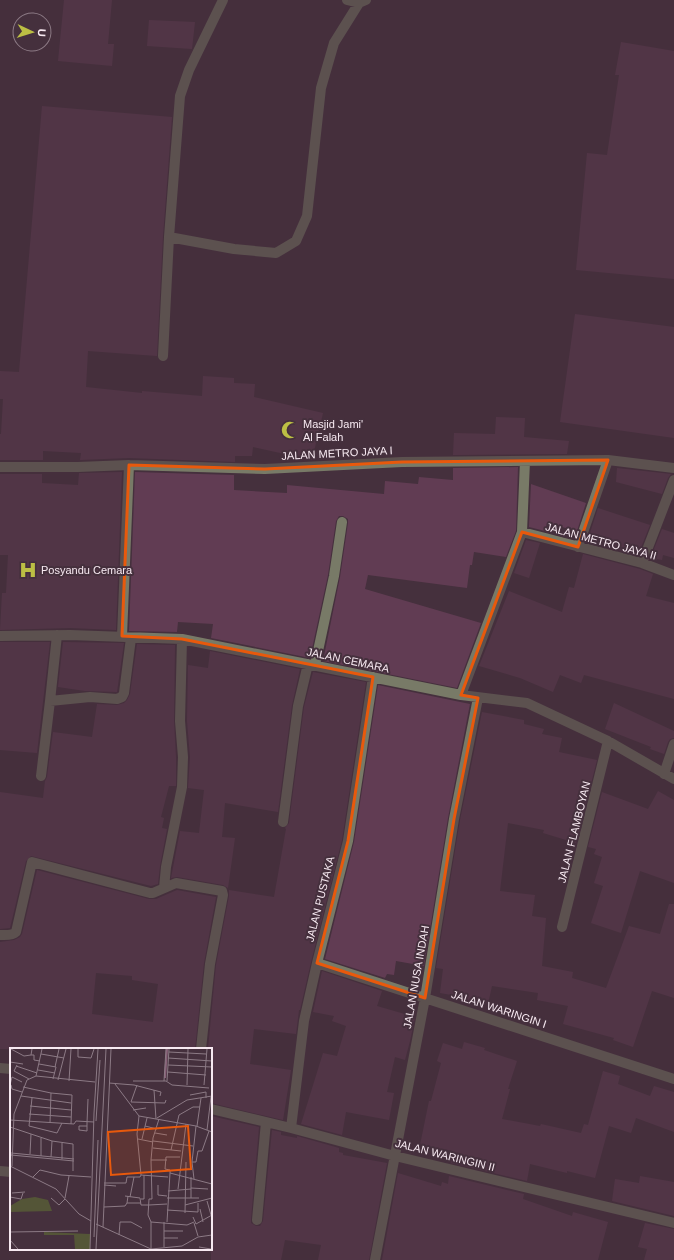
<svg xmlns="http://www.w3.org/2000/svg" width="674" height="1260" font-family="Arial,sans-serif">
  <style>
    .building { fill: #613c53; fill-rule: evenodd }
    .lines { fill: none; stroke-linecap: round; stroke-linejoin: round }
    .minor { stroke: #787a67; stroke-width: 10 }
    .marked { fill: none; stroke: #e8590c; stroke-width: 3; stroke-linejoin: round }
    .labels { text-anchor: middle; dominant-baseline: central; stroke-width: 4; stroke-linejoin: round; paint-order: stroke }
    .poi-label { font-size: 11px; fill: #f7e9f1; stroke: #45303d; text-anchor: start }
    .street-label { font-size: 11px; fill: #f7e9f1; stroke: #45303d }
    .inset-river { fill: none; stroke: #886078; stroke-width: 2 }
    .inset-road { fill: none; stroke: #8c7a85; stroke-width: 1 }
    .view { fill: #e8590c; fill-opacity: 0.15; stroke: #e8590c; stroke-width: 2 }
    .inset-edge { fill: none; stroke: #f7e9f1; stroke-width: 2 }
  </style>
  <rect width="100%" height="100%" fill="#45303d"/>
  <!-- building -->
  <path class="building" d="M64 0H112L108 44H114L112 66 58 61Z
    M149 20 195 22 192 49 147 46Z
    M621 42 674 51V279L576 270 587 153 607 155 619 75H615Z
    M42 106 172 117 163 236 157 356 88 351 86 387 142 393V391L202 396 203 376 234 378V383L255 384 254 397 323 413 312 460 253 447 252 456H235V462L129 458 80 460 81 453 43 451V460H0V434H1L3 399H0V371L19 372Z
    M575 314 674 327V438L560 422Z
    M496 417 525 418 524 437 569 441 567 454 453 455 454 433 495 434Z
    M518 467 516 531 506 557 474 552 472 565H470L467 588 368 575 365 589 481 623 457 688 323 661 340 577 348 523V519L343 516H339L336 521 328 575 310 658 211 638 213 624 178 622 177 632 129 631 135 472 234 475V490L287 493V485L384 494 385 481 418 484 419 477 453 480V468Z
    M617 468 671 474 668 478 662 494 616 482Z
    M122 472 116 630 70 628 0 630 2 593H6L8 555H0V474H42V483L78 485 79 473Z
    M531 484 586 503 577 531 547 523 545 531 529 527Z
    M598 508 650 525 638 555 587 542Z
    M662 529 674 533V558L663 555 662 560 657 559 656 561 650 559Z
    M526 540 540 543 529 578 514 573Z
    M583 554 640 569 653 574 646 596 674 603V699L584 675 581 683 560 675 553 692 520 678 479 666 509 591 562 612 569 587 574 588Z
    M0 642H50L37 753 0 750Z
    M63 642 124 643 117 692 85 691 58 687Z
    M137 644 175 645 174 721 176 757V786H169L161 817 164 818 162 828 167 829 160 866 158 884 151 886 31 856 26 861 10 928 0 929V792L43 798 45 781 47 777 53 732 92 737 97 704 117 705 124 703 127 700 130 694Z
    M210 651 300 669 292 705 278 812 225 803 222 837 235 838 228 888 223 885 177 877 171 878 180 831 199 833 204 790 188 788 190 757 187 721 188 665 208 668Z
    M313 672 366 682 342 840 311 962 300 1010H299L296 1034 254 1029 250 1064 291 1070 283 1120 211 1103V1064L213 1049H208L216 965 229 896V890L274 897 286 829 285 828 289 823 304 707Z
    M378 685 470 704 448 818 424 966 396 961 394 975 387 974 385 978 325 959 354 842Z
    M614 703 674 731V738L670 739 668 742 664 754 650 749 651 747 605 729Z
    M482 712 524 720V724L544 729 542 734 562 738 559 752 597 760 576 843 543 833 544 830 508 823 500 891 535 895 532 916 546 918 542 966 573 972 572 978 606 988 629 926 660 934 669 904H674V998L652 991 633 1047 613 1040 614 1038 563 1024 568 1006 537 1000 538 993 492 986 488 1004 463 999V997L440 993 443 969 436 968 460 820Z
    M658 791 674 800V883L640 871 621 933 591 923 603 886 594 883 602 857 594 854 596 849 588 847 602 792 648 809Z
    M37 870 149 899H156L177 890 216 897 204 963 195 1049H0V942L14 940 20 937 22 934ZM96 973 132 976V980L158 984 153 1022 92 1014Z
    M322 971 382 991 377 1006 415 1017 410 1041 405 1060 395 1057 387 1092 394 1093 389 1120 346 1112 342 1135 301 1124 323 1053 337 1056 346 1026 332 1021 334 1016 313 1012Z
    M464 1042 485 1048 484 1050 517 1061 508 1089H510L502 1119 540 1126 541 1124 581 1133 584 1124 588 1125 603 1071 620 1076 618 1084 650 1096 654 1086 674 1092V1132L636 1118 631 1133 609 1126 595 1178 567 1171V1173L530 1164 527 1181 451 1163 453 1151 420 1145 429 1101H431L441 1063 437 1061 443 1043 462 1049Z
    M211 1116 259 1127 251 1219V1223L256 1226H260L263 1221 272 1130 281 1132V1135L297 1138V1136L339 1148V1152L343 1153V1155L387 1163 369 1260H318L321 1245 285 1240 281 1260H211Z
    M398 1173 441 1186 442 1182 448 1184 449 1176 524 1194 523 1199 572 1216 573 1212 608 1222 598 1260H382Z
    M640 1176 674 1182V1216L612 1201 615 1179 639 1183Z
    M645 1223 674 1229V1260H644L647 1249 638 1247Z"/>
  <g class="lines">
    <!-- minor -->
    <path class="minor" d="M347 0 359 3
      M169 237 234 249 276 253 296 241 307 216 321 88 334 43 359 3 366 0
      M163 356 169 237 180 96 189 70 223 0
      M0 467H78L129 465 265 469 402 462 608 460 674 468
      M522 532 642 563 674 575
      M578 547 608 460
      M642 563 674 480
      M0 636 70 635 182 639 461 695 527 703 608 741 674 779
      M122 636 129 465
      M315 665 334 576 342 522
      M461 695 522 532 525 461
      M50 701 90 697 117 699 122 697 124 693 131 638
      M664 774 674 744
      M41 776 50 701 57 635
      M283 822 298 706 308 664
      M164 888 166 867 182 787 183 757 180 721 182 639
      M562 927 608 741
      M0 935C5 935 12 936 16 932L32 862 150 893H153L176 883 222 891 223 895 210 964 201 1049
      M317 963 674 1079
      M0 1068 11 1069
      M211 1109 291 1128 395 1156 674 1223
      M291 1128 304 1021 317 963 348 841 373 677
      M0 1171 11 1172
      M257 1220 266 1122
      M375 1260 425 998 454 819 478 698"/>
  </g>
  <!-- marked area -->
  <path d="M0 0H674V1260H0ZM608 460 578 547 522 532 461 695 478 698 454 819 425 998 317 963 348 841 373 677 182 639 122 636 129 465 265 469 402 462Z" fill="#45303d" fill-opacity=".55" fill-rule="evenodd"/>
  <path class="marked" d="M608 460 578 547 522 532 461 695 478 698 454 819 425 998 317 963 348 841 373 677 182 639 122 636 129 465 265 469 402 462Z"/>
  <!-- icons -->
  <defs>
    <g id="mosque-bare" transform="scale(1.38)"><path d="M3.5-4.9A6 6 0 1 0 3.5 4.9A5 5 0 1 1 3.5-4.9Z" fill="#bcbf44" stroke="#45303d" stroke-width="2.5" paint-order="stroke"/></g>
    <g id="hospital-bare" transform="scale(1.38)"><path d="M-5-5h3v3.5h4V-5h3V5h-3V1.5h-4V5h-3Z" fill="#bcbf44" stroke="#45303d" stroke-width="2.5" paint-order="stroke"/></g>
  </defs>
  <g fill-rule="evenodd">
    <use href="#mosque-bare" x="290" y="430"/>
    <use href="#hospital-bare" x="28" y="570"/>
  </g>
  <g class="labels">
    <!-- poi labels -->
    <g class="poi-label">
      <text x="303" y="424">Masjid Jami'<tspan x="303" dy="13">Al Falah</tspan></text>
      <text x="41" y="570">Posyandu Cemara</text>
    </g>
    <!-- street labels -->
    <g class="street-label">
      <text transform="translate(337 453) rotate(-3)">JALAN METRO JAYA I</text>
      <text transform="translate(601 541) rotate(15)">JALAN METRO JAYA II</text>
      <text transform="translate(348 660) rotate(12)">JALAN CEMARA</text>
      <text transform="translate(574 832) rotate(-76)">JALAN FLAMBOYAN</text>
      <text transform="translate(320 899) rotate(-76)">JALAN PUSTAKA</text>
      <text transform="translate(416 977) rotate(-80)">JALAN NUSA INDAH</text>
      <text transform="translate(499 1009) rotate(18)">JALAN WARINGIN I</text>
      <text transform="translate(445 1155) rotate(14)">JALAN WARINGIN II</text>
    </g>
  </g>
  <!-- overview -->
  <g transform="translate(10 1048)">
    <rect width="202" height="202" fill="#45303d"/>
    <path d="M25 149 38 152 42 163 0 164V158L12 151ZM34 184 80 186V201H65L64 187H34Z" fill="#545537"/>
    <path class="inset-river" d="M155 30 157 1"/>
    <path class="inset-road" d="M1 1 14 8 21 7 22 1M68 1V9L81 10 84 1M159 4 196 6M31 6 54 10M21 7H24V12L30 13M158 10 202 13M0 14 13 16M29 16 46 19 43 31M7 17 4 23 19 31M158 17 202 19M6 18 27 25M45 19 49 1M28 22 45 25M158 24 196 27M26 28 32 1M48 32 56 1M59 33 61 1M123 33H156L162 37 199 40M154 33 156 1M157 33 159 1M99 35 124 37 151 44 150 48M105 36 129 68 186 78 202 84M0 37 2 29 12 34M1 37 2 41 12 44M177 37 178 1M194 37 197 1M13 39 41 45 62 47 61 76M144 42 146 71M180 47 196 44V50M11 48 61 55M22 50 19 78 47 85 52 75M121 54 155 55 156 52M121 54 127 37M20 58 61 62M123 62 136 60M19 66 61 69M129 68 127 86 131 127M147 70 177 52 202 48M0 72 64 76 66 73 84 74M86 73 90 12M40 75 41 45M77 78H69V82L77 83V75L78 51M135 78 147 81M187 78 191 50M0 79 42 93 63 96V123M197 82 201 49M145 85 157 87M31 90V108M128 91 143 94M132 91 137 70M143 93 183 98M143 100 171 103M161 102 169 67 183 59H190M1 105 64 111M20 106 21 86M1 107 64 113M41 109 42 93M52 111V95M141 112H157M182 114H186L188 103H192L199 83M0 118 1 106M0 118 46 141 69 166 81 173M2 118 4 66 17 32 26 28 85 34M160 125 202 136M160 125V122L155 121 156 109H170M23 129 30 122 51 127 81 129M181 129V150M184 131 182 114 186 78M94 135H116L117 129H130L131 127 158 129M94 137 106 138M148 137V147L157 148M181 140 198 141M168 141 176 76M158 143 181 141M2 145 15 144M115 148 130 150 131 157H139M118 148 117 155H131M0 149 11 151 13 145M120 149 124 129M41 150 49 157 55 151M55 150 59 128M157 150H189M131 151H134V127M197 153 201 167M139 157 157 156M175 157 202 150M94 159 115 158 117 155M190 161 193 174M157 162 188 164V155M175 165 176 114M183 169 186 176 202 167M141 174 177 177 184 174M154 174V199M157 174 160 125M184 175 188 188M86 176 141 201 172 198 188 189 202 187M93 179 101 1M154 183H173M0 184 68 183M109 187 110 174H121L132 180M84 189 88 92M154 190H168M0 192 8 201M189 199 201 201M80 201 84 65 88 1M86 201 96 1M141 201V174L138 167 139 151H142L141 112 143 90 149 71"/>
    <path class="view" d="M178 78 181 121 101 127 98 84Z"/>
    <rect width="202" height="202" class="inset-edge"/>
  </g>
  <!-- north arrow -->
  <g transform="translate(32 32) rotate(94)"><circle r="19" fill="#45303d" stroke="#8c7a85"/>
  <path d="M0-3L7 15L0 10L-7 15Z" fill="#bcbf44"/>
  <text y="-6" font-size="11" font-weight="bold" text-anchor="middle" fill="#f7e9f1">U</text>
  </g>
</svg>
